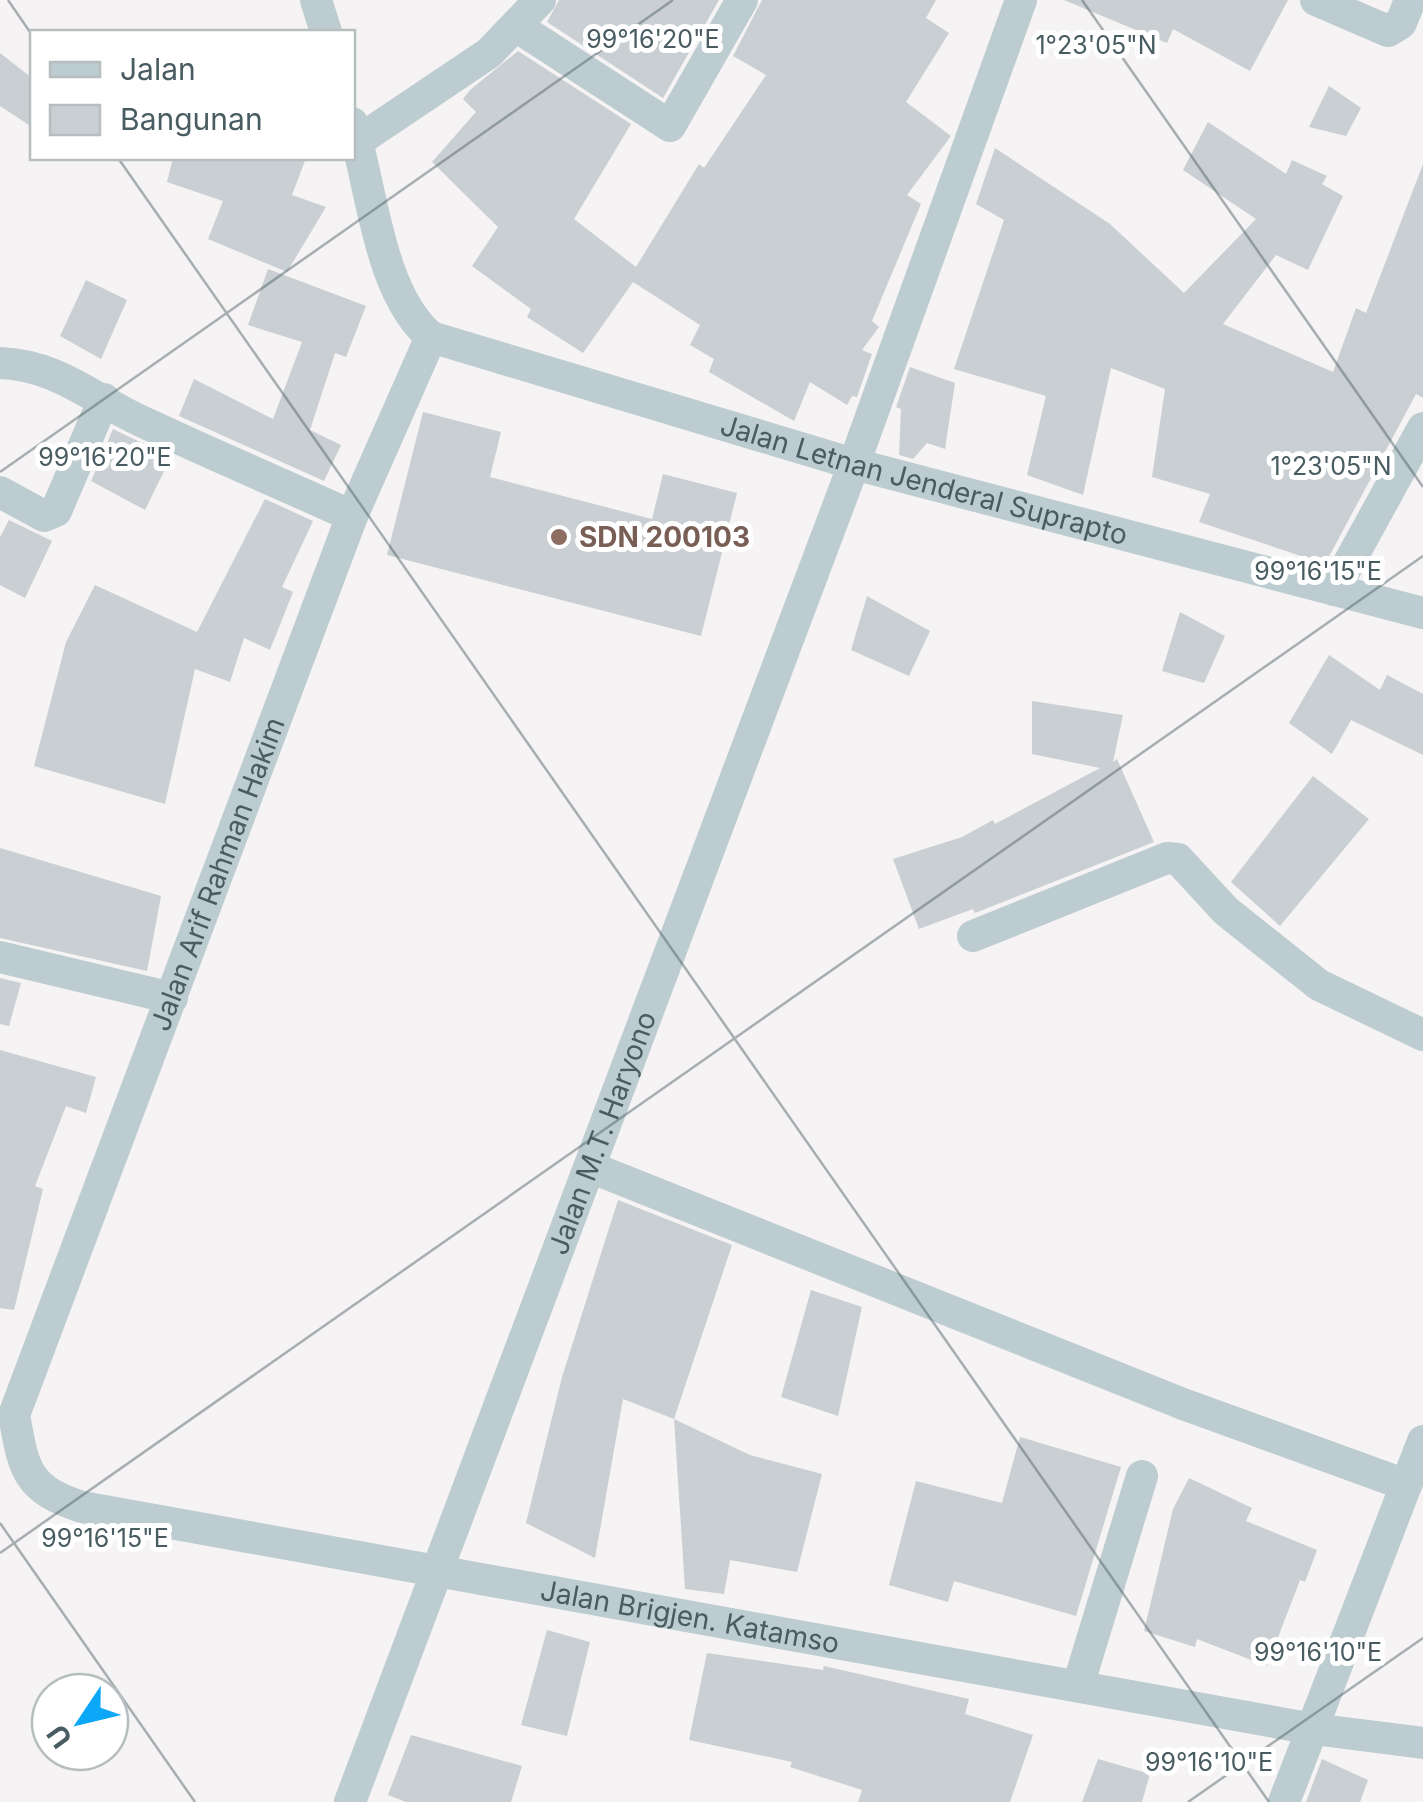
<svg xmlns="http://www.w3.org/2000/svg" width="1423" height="1802" font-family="Inter,sans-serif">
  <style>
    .building { fill: #c9cfd2 }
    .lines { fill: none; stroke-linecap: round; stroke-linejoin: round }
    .street { stroke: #bdccd0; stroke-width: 32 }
    .ticks { fill: none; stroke: #485c62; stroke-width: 2.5; stroke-opacity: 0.45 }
    .education-dot { fill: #8d6e63; stroke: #fff; stroke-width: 4 }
    .labels { text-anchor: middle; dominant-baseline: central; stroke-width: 10; stroke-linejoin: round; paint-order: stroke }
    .street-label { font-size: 28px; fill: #485c62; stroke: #fff }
    .education-label { font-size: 28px; font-weight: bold; fill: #785e54; stroke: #fff; text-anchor: start }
    .ticks-label { font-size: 25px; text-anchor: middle; fill: #485c62; stroke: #fff; stroke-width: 10; stroke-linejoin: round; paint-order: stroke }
  </style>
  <rect width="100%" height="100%" fill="#f5f3f3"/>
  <!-- building -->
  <path class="building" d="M559 0H719L663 98 547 22Z
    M762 0H936L926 18 949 33 906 102 951 136 907 195 921 204 872 321 879 327 862 350 872 354 857 397 852 396 847 405 810 382 794 421 709 372 714 359 690 345 700 325 633 282 583 353 527 317 531 309 472 266 498 227 432 162 476 112 463 99 470 90 518 51 631 124 574 219 636 267 699 164 704 168 766 75 733 56Z
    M1064 0H1288L1250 71 1173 29 1167 43Z
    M0 53 32 78V127L0 106Z
    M1329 86 1361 108 1346 136 1309 127Z
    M1208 122 1286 174 1292 160 1327 176 1322 184 1343 196 1308 270 1276 255 1223 324 1333 372 1356 308 1366 313 1423 164V398L1416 394 1325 564 1199 522 1210 494 1152 477 1165 389 1111 368 1083 495 1027 475 1046 396 954 369 1004 220 976 204 995 148 1110 224 1184 293 1256 219 1183 170Z
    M173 158H306L292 195 326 207 287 272 208 239 223 201 167 182Z
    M268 269 366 306 346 357 335 353 310 430 341 445 324 481 179 416 194 379 273 419 302 342 248 325Z
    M86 280 127 300 101 359 60 336Z
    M910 367 955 383 945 449 927 443 913 459 899 455 901 409 896 407Z
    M423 412 501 432 490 477 652 519 663 474 737 493 701 636 387 555Z
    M113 429 171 457 145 510 91 481Z
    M265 499 313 521 282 587 293 592 270 650 244 638 230 682 195 669 165 804 34 766 66 642 95 585 197 632Z
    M9 520 52 541 25 598 0 585V537Z
    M867 596 930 631 909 676 851 650Z
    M1180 612 1225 636 1204 683 1162 671Z
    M1329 655 1380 690 1387 675 1423 694V755L1351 720 1332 754 1289 723Z
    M1032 701 1123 715 1113 762 1117 759 1154 842 975 913 973 909 919 929 893 859 962 837 993 820 995 824 1100 768 1032 754Z
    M1313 776 1369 819 1280 926 1231 882Z
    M0 848 161 896 147 971 0 938Z
    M0 978 21 983 9 1026 0 1024Z
    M0 1050 96 1077 86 1113 66 1106 35 1186 43 1189 14 1310 0 1308Z
    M618 1200 732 1245 674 1419 623 1399 595 1558 526 1523 562 1377Z
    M811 1290 862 1307 838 1416 781 1397Z
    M674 1419 750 1455 822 1474 797 1572 730 1560 724 1594 685 1589Z
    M1020 1437 1121 1467 1076 1616 954 1581 948 1602 889 1585 916 1481 1002 1503Z
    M1189 1478 1252 1508 1246 1521 1317 1550 1305 1582 1300 1580 1267 1666 1197 1639 1195 1647 1144 1631 1173 1509Z
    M547 1630 590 1642 567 1736 521 1725Z
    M707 1653 823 1670 824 1666 969 1699 965 1714 1033 1735 1010 1802H858L862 1790 790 1767 792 1762 689 1740Z
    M411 1735 522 1766 511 1802H406L388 1795Z
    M1098 1759 1150 1774 1142 1802H1082Z
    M1322 1759 1368 1780 1360 1802H1306Z"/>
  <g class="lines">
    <!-- street -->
    <g class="street">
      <path d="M316 0 326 32"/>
      <path d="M1316 0 1388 31 1401 23 1410 0"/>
      <path d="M516 26 670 126 742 0"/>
      <path id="s1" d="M352 123C372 187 378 292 431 337L854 464 1423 613"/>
      <path d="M358 141 489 53 540 0"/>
      <path d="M0 363C57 365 91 398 141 421 211 454 282 484 352 516"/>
      <path d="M0 492 44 516 56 511 104 399"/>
      <path d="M1334 590 1423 428"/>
      <path d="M973 936 1167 858 1178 859 1226 911 1319 985 1423 1035"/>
      <path d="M0 957 172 998"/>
      <path d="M590 1167 1183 1404 1406 1485"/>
      <path id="s2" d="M14 1415C24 1470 26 1489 82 1507L1313 1729 1423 1743"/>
      <path id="s3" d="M14 1415 352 516 431 337"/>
      <path d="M1078 1686 1142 1476"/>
      <path id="s4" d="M350 1802 854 464 1021 0"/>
      <path d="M1284 1802 1423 1441"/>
    </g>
  </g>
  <!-- ticks -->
  <path class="ticks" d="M8 0 32 35M1082 0 1423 487M118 158 1269 1802M0 472 673 0M0 1523 195 1802M0 1553 1423 556M1188 1802 1423 1638"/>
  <!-- markers -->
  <circle class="education-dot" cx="559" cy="537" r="10"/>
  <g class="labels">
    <!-- street labels -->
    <g class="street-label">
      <text stroke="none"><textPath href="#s1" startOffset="745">Jalan Letnan Jenderal Suprapto</textPath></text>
      <text stroke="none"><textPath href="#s3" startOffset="578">Jalan Arif Rahman Hakim</textPath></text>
      <text stroke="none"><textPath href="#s4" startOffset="715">Jalan M.T. Haryono</textPath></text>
      <text stroke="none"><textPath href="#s2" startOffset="742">Jalan Brigjen. Katamso</textPath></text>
    </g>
    <!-- education labels -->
    <g class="education-label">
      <text x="579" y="537">SDN 200103</text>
    </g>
  </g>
  <g class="ticks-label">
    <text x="653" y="48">99°16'20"E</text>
    <text x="1096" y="54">1°23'05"N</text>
    <text x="105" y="466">99°16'20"E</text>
    <text x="1331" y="475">1°23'05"N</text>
    <text x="1318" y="580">99°16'15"E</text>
    <text x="105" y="1547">99°16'15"E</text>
    <text x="1318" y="1661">99°16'10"E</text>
    <text x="1209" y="1771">99°16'10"E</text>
  </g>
  <!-- legend -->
  <rect x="30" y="30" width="325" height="130" fill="#ffffff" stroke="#b6bec0" stroke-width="2.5"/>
  <rect x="50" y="62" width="50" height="15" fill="#bdccd0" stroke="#b6bec0" stroke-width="2.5"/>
  <text x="120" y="80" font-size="30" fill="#485c62">Jalan</text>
  <rect x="50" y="105" width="50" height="30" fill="#c9cfd2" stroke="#b6bec0" stroke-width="2.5"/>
  <text x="120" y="130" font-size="30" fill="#485c62">Bangunan</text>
  <!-- north arrow -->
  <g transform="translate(80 1722) rotate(235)"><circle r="48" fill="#ffffff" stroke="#b6bec0" stroke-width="2.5"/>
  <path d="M0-8L18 38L0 25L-18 38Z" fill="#0ca7f6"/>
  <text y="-15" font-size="28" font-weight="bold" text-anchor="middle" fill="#485c62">U</text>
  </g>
</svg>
